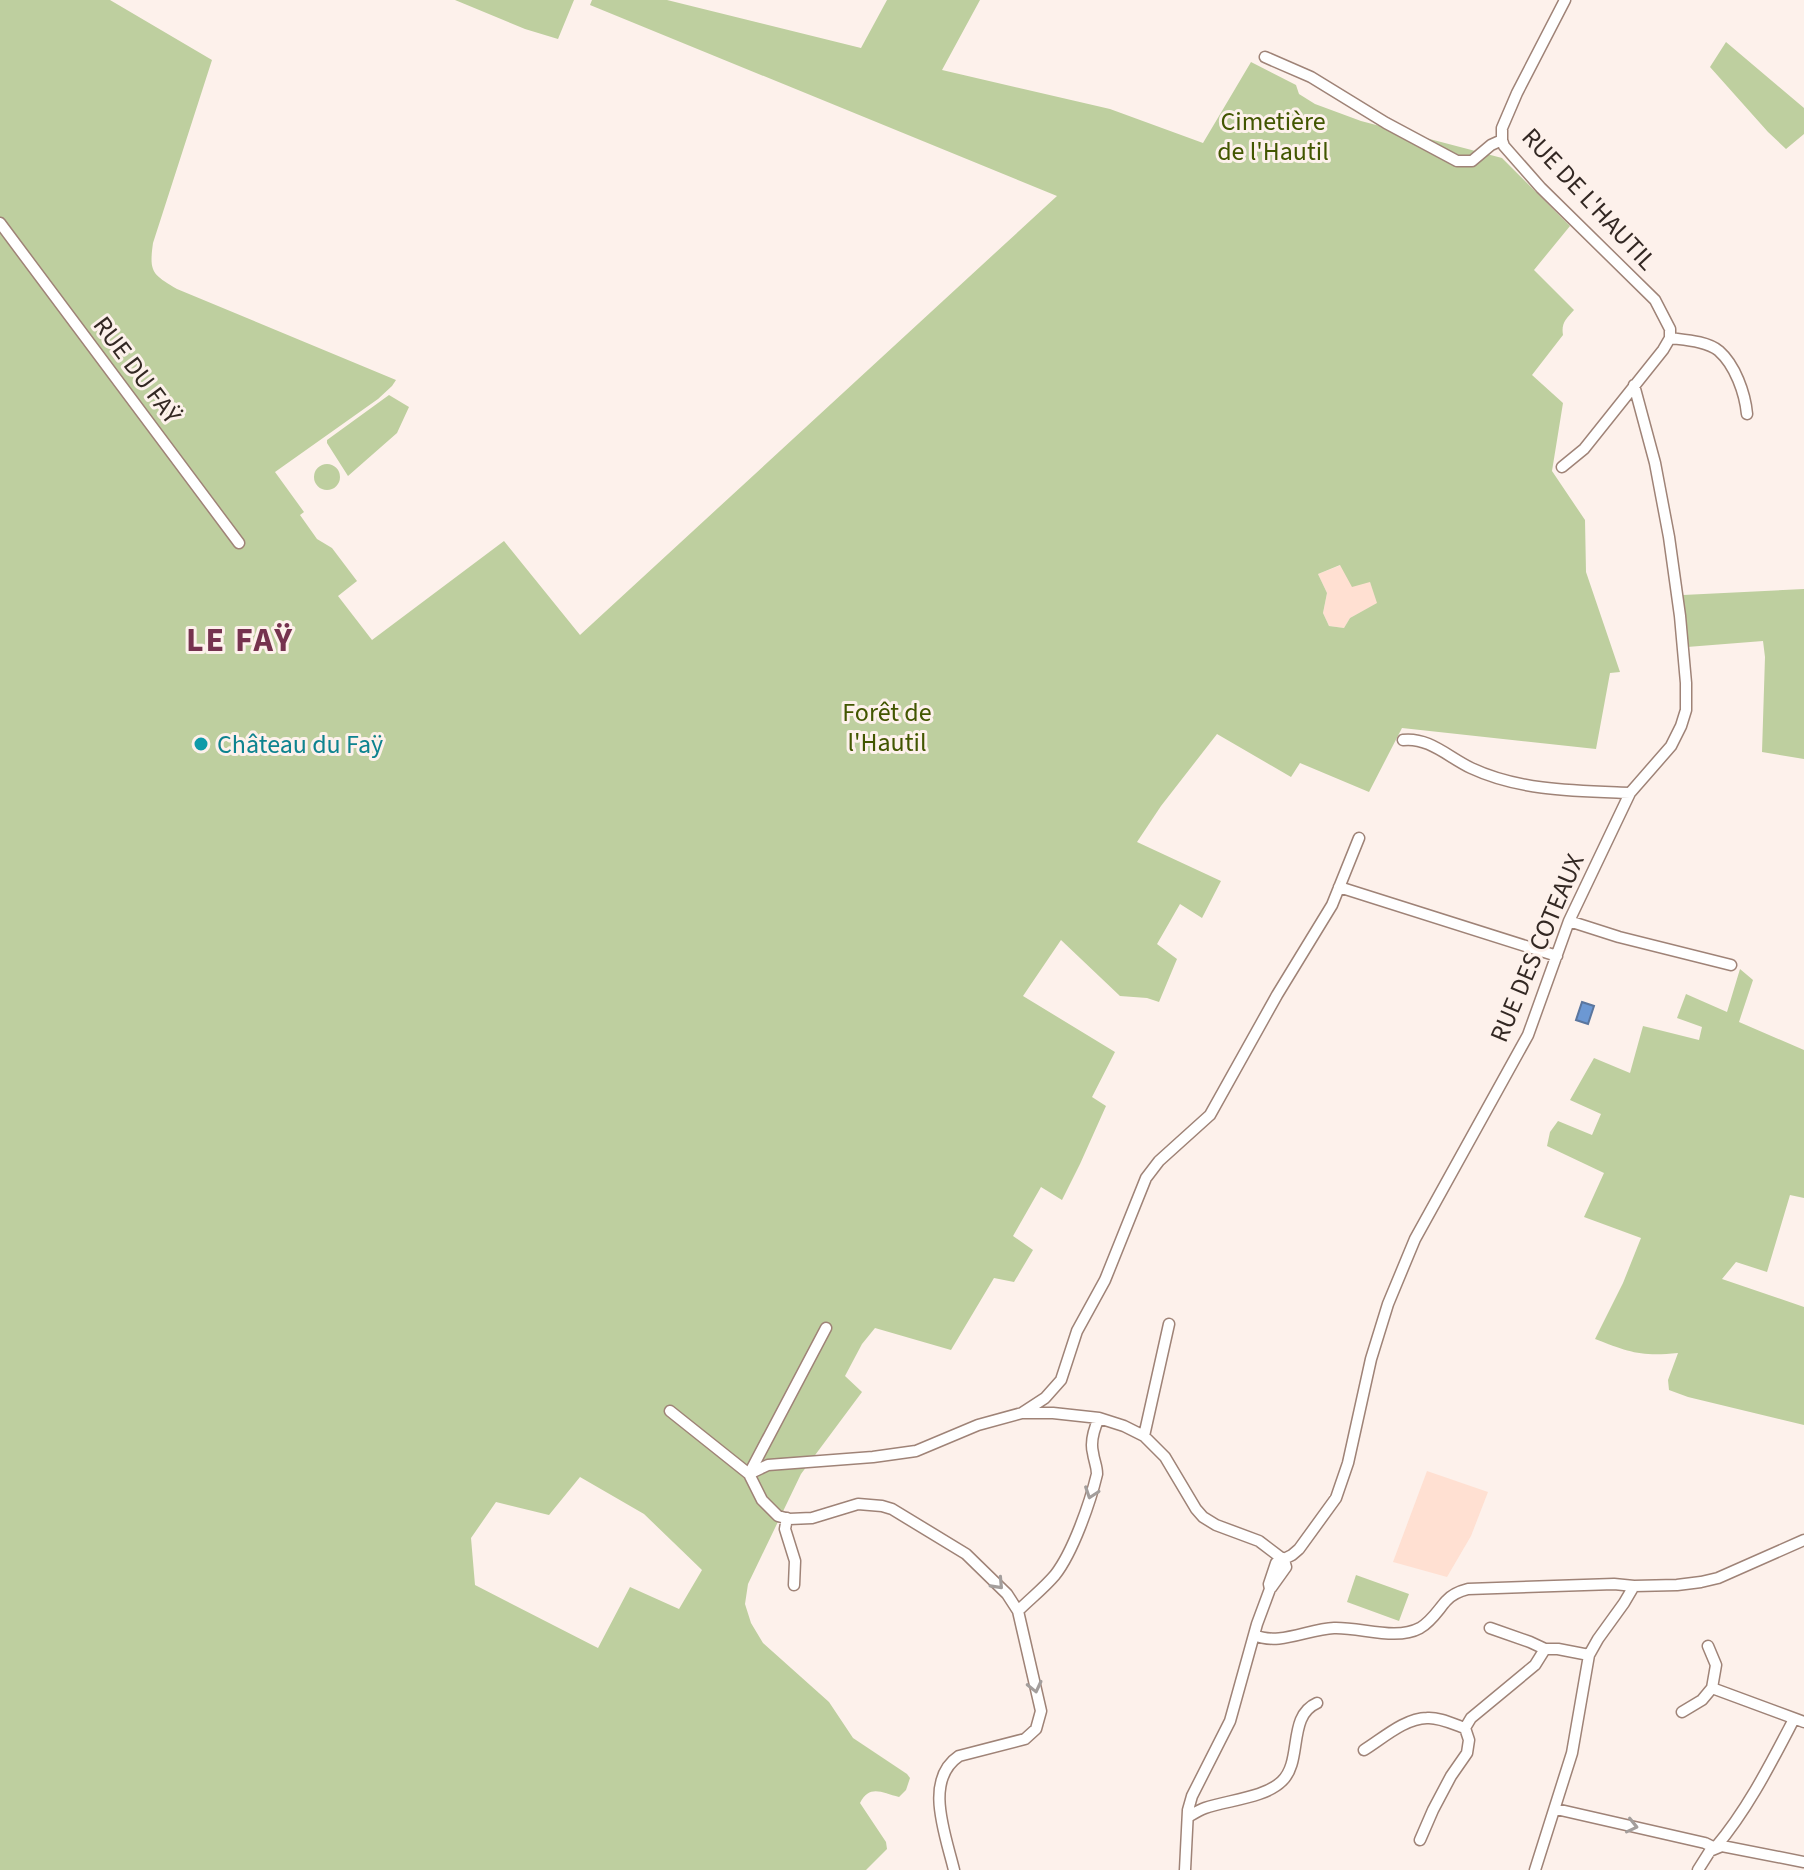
<svg xmlns="http://www.w3.org/2000/svg" width="1804" height="1870" font-family="'Source Sans 3',sans-serif">
  <style>
    .built { fill: #ffe0d2 }
    .green { fill: #becf9f; fill-rule: evenodd }
    .water { fill: #6c98d3; stroke: #5b769e; stroke-width: 2 }
    .lines { fill: none; stroke-linecap: round; stroke-linejoin: round }
    .minor-casing { stroke: #9f8377; stroke-width: 13 }
    .minor { stroke: #fff; stroke-width: 10 }
    .oneway { stroke: #a39e9c }
    .culture-dot { fill: #0f9aa8; stroke: #fdf1eb; stroke-width: 3 }
    .labels { text-anchor: middle; dominant-baseline: central; stroke-width: 6; stroke-linejoin: round; paint-order: stroke }
    .park-label { font-size: 26px; fill: #425600; stroke: #fdf1eb }
    .street-label { font-size: 26px; fill: #332823; stroke: #fdf1eb }
    .culture-label { font-size: 26px; fill: #0d838f; stroke: #fdf1eb; text-anchor: start }
    .district-label { font-size: 34px; font-weight: bold; letter-spacing: 2px; fill: #75324e; stroke: #fdf1eb }
  </style>
  <rect width="100%" height="100%" fill="#fdf1eb"/>
  <!-- built -->
  <path class="built" d="M1341 565 1370 582 1378 603 1350 618 1344 628 1329 626 1323 613 1327 593 1318 574Z
    M1427 1471 1488 1492 1471 1536 1447 1577 1393 1562Z"/>
  <!-- green -->
  <path class="green" d="M0 0H110L212 60 153 243C149 272 152 274 177 289L396 380 392 386 378 399 275 472 304 512 300 515 317 539 332 548 357 581 338 596 372 640 504 541 580 635 1057 196 590 5 592 0H667L861 48 887 0H980L942 70 1110 109 1203 143 1251 62 1296 85 1299 94 1315 104 1361 121 1502 158 1570 226 1534 270 1574 310C1566 319 1561 323 1563 335L1532 375 1563 403 1552 471 1585 520 1586 572 1620 672 1610 673 1596 749 1402 728 1369 792 1300 763 1291 777 1217 734 1161 806 1137 842 1221 881 1202 918 1180 904 1157 944 1177 959 1159 1002 1147 998 1120 996 1061 940 1023 996 1115 1052 1092 1097 1106 1106 1080 1164 1062 1200 1041 1187 1013 1236 1033 1250 1014 1282 994 1278 951 1350 875 1328 862 1344 845 1376 862 1392 801 1474 748 1584 745 1604 751 1623 763 1643 829 1702 853 1738 907 1774 910 1778 906 1790 899 1797C882 1793 870 1784 860 1803L886 1842 887 1849 866 1870H0ZM1340 565 1352 587 1370 582 1377 603 1350 618 1344 628 1329 626 1323 613 1327 593 1318 574ZM580 1477 644 1514 702 1570 679 1609 630 1587 598 1648 475 1585 471 1538 496 1502 549 1515Z
    M455 0H574L558 39 525 29Z
    M1726 42 1804 108V134L1786 149 1768 132 1710 67Z
    M389 395 409 407 397 433 348 476 327 443V440Z
    M314 477a13 13 0 1 1 26 0a13 13 0 1 1-26 0Z
    M1804 589V759L1762 752 1765 657 1763 641 1687 647 1683 595Z
    M1740 969 1753 980 1739 1022 1804 1050V1198L1790 1195 1767 1272 1736 1262 1722 1279 1804 1307V1425L1688 1397 1669 1390 1668 1380 1678 1353C1641 1357 1629 1352 1595 1339L1623 1283 1641 1238 1584 1217 1604 1173 1547 1146 1550 1132 1558 1121 1592 1135 1601 1114 1570 1100 1594 1058 1630 1073 1643 1026 1699 1040 1702 1027 1677 1018 1686 994 1727 1012Z
    M1356 1575 1409 1594 1399 1621 1347 1602Z"/>
  <!-- water -->
  <path class="water" d="M1582 1002 1594 1006 1588 1024 1576 1020Z"/>
  <g class="lines">
    <!-- minor casing -->
    <g class="minor-casing">
      <path id="minor" d="M1565 0 1517 93 1502 128V140L1504 146 1541 188 1655 300 1670 329V338
        M1265 57 1311 77 1386 123 1457 161H1472L1491 145 1502 140
        M0 223 239 543
        M1670 338C1685 340 1707 341 1719 351 1735 365 1745 393 1747 414
        M1562 467 1584 449 1663 350 1670 338
        M1403 740C1429 737 1448 757 1471 768 1520 791 1576 791 1630 793
        M1339 887 1557 956
        M1569 921 1619 937 1731 965
        M670 1411 749 1474 762 1500 778 1516 789 1519 812 1518 858 1504 882 1506 892 1509 966 1554 1007 1594 1018 1611 1041 1711 1036 1729 1025 1739 959 1756C923 1780 946 1836 954 1870
        M1022 1413 1045 1398 1061 1380 1077 1331 1105 1280 1146 1178 1159 1161 1210 1115 1277 995 1332 905 1359 838
        M1144 1436 1169 1324
        M749 1474 768 1465 873 1457 916 1451 978 1425 1022 1413H1053L1099 1418 1124 1426 1144 1436 1165 1457 1196 1509 1203 1517 1216 1525 1259 1541 1284 1560
        M749 1474 826 1328
        M787 1518 785 1529 795 1561 794 1585
        M1271 1588 1286 1567 1284 1560
        M1018 1611C1030 1599 1044 1588 1055 1575 1073 1552 1090 1503 1097 1474 1097 1466 1094 1461 1093 1453 1090 1442 1094 1429 1099 1418
        M1490 1628 1530 1642 1545 1649
        M1254 1635C1279 1646 1308 1629 1334 1628 1361 1627 1396 1641 1420 1628 1432 1621 1438 1610 1446 1601 1452 1594 1460 1591 1468 1589L1614 1584 1634 1586 1677 1585 1701 1582 1718 1578 1804 1540
        M1712 1688 1804 1722
        M1682 1712 1702 1700 1712 1688 1716 1665 1708 1646
        M1364 1750C1382 1739 1405 1718 1427 1718 1439 1717 1453 1724 1465 1728L1471 1718 1535 1665 1545 1649H1558L1589 1655
        M1556 1809 1705 1843 1715 1848C1748 1809 1771 1763 1794 1719
        M1188 1817C1193 1814 1199 1810 1205 1808 1228 1800 1265 1798 1282 1781 1303 1761 1287 1716 1317 1703
        M1420 1840 1433 1810 1451 1776 1467 1753 1469 1740 1465 1728
        M1185 1870 1188 1810 1192 1796 1230 1721 1257 1624 1270 1589 1269 1584 1276 1563 1292 1555 1299 1549 1336 1498 1348 1463 1371 1359 1388 1304 1415 1239 1528 1035 1569 921 1630 793 1671 746 1681 726 1686 710V683L1680 616 1669 537 1655 463 1634 385
        M1535 1870 1572 1753 1589 1655 1598 1639 1624 1603 1634 1586
        M1698 1870 1710 1851 1722 1846 1804 1862"/>
    </g>
    <!-- minor -->
    <use href="#minor" class="minor"/>
  </g>
  <!-- one-way arrows -->
  <defs><path id="oneway-chevron" d="M-2-3.5L2.5 0L-2 3.5" fill="none" stroke-width="1.6" stroke-linecap="round" stroke-linejoin="round" transform="scale(2)"/></defs>
  <g class="oneway">
    <use href="#oneway-chevron" transform="translate(1091 1493) rotate(109)"/>
    <use href="#oneway-chevron" transform="translate(998 1584) rotate(47)"/>
    <use href="#oneway-chevron" transform="translate(1035 1687) rotate(77)"/>
    <use href="#oneway-chevron" transform="translate(1632 1826) rotate(13)"/>
  </g>
  <!-- markers -->
  <circle class="culture-dot" cx="201" cy="744" r="8"/>
  <g class="labels">
    <!-- park labels -->
    <g class="park-label">
      <text x="1273" y="121">Cimetière<tspan x="1273" dy="30">de l'Hautil</tspan></text>
      <text x="887" y="712">Forêt de<tspan x="887" dy="30">l'Hautil</tspan></text>
    </g>
    <!-- street labels -->
    <g class="street-label">
      <text transform="translate(1589 199) rotate(47)">RUE DE L'HAUTIL</text>
      <text transform="translate(137 370) rotate(53)">RUE DU FAŸ</text>
      <text transform="translate(1537 948) rotate(-67)">RUE DES COTEAUX</text>
    </g>
    <!-- culture labels -->
    <g class="culture-label">
      <text x="217" y="744">Château du Faÿ</text>
    </g>
    <!-- district labels -->
    <g class="district-label">
      <text x="240" y="640">LE FAŸ</text>
    </g>
  </g>
</svg>
